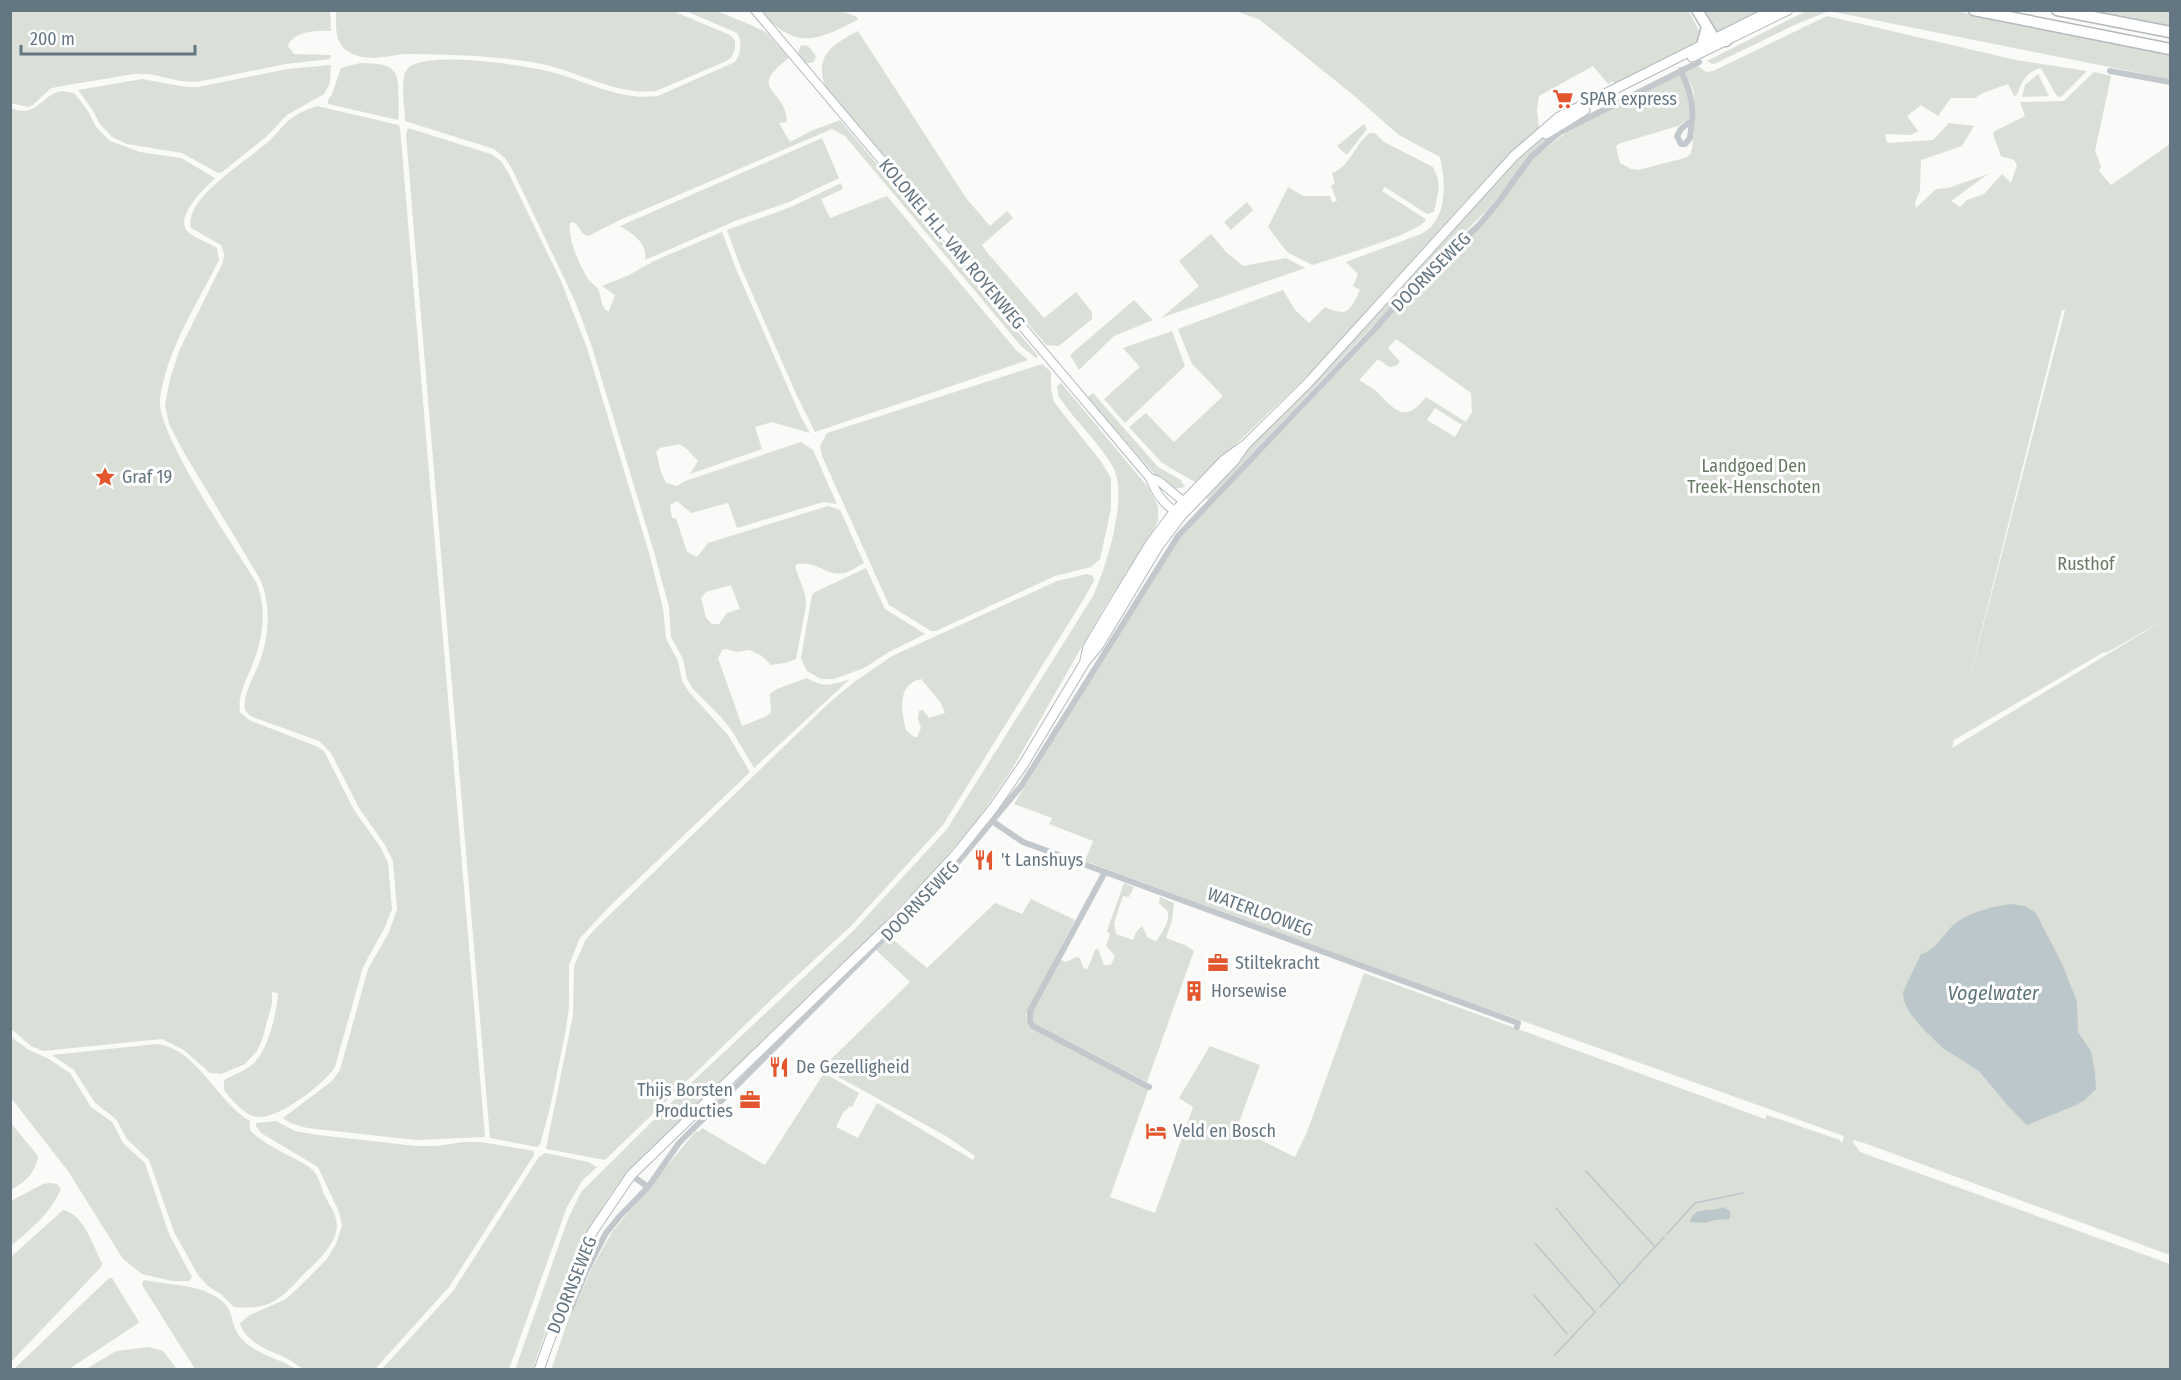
<svg xmlns="http://www.w3.org/2000/svg" width="2181" height="1380" font-family="'Fira Sans Condensed',sans-serif">
  <style>
    .green { fill: #dadfd7; fill-rule: evenodd }
    .water { fill: #bbc7cb }
    .lines { fill: none; stroke-linecap: round; stroke-linejoin: round }
    .stream { stroke: #bbc7cb; stroke-width: 1.5 }
    .secondary-casing { stroke: #b3babf; stroke-width: 10 }
    .primary-casing { stroke: #b5babe; stroke-width: 11 }
    .highway-casing { stroke: #b4b9bd; stroke-width: 13 }
    .street { stroke: #c3c8cc; stroke-width: 6 }
    .secondary { stroke: #fff; stroke-width: 8 }
    .primary { stroke: #fff; stroke-width: 9 }
    .highway { stroke: #fff; stroke-width: 10 }
    .labels { text-anchor: middle; dominant-baseline: central; stroke-width: 6; stroke-linejoin: round; paint-order: stroke }
    .poi-label { font-size: 18px; fill: #657683; stroke: #fff; text-anchor: start }
    .street-label { font-size: 18px; fill: #657683; stroke: #fff }
    .park-label { font-size: 18px; fill: #687a64; stroke: #fff }
    .water-label { font-size: 20px; font-style: italic; fill: #60757c; stroke: #fff }
  </style>
  <rect width="100%" height="100%" fill="#fafaf8"/>
  <!-- green -->
  <path class="green" d="M1688 10 1705 41 1615 85 1613 81 1608 84 1593 66 1539 96 1537 110 1539 128 1492 172 1311 372 1202 477 1195 482 1162 463 1129 427 1146 413 1174 442 1223 396 1192 364 1178 329 1283 290 1295 310 1309 323 1325 307C1349 317 1349 312 1360 290L1353 286 1358 274 1346 262 1421 234C1448 220 1446 182 1440 157L1399 135 1352 94 1260 20 1236 11Z
    M1950 10 2170 55V79L1829 11 1799 23 1716 63 1712 64 1707 61 1806 11Z
    M10 11H330L331 31C317 30 293 31 288 46L294 54 331 55 330 59 286 64 197 82 180 81 150 74H134L56 87 50 89 33 105 28 107 11 103Z
    M336 11H673L730 35 735 40V49L731 58 724 62 656 91C621 95 588 77 554 67 537 62 518 60 500 58 469 55 438 54 407 54 390 55 370 62 353 54 334 46 336 28 336 11Z
    M686 11H717L751 25 767 33 789 58C745 91 786 87 787 122L779 123 790 142 811 131 840 120 1038 356 1036 358 1021 346 845 136 832 129 620 220 588 236C579 234 581 225 573 222L570 223C568 240 579 264 588 279 591 283 595 285 598 289 602 297 600 305 607 311H609L615 295 602 286 629 275 654 261 722 232 736 269 801 417 810 433 772 422 755 427 762 449 690 474 698 461 687 449 679 444 660 448 656 452 661 472 666 483 677 486 685 481 801 442 813 450 837 504 823 502 737 528 728 503 691 513 677 501 670 505 672 518H676L687 552 697 557 708 543 828 506 840 510 864 563C858 566 851 571 845 573 826 577 818 560 797 564L795 567 805 594 806 606 796 659 785 663 771 665 762 656 750 650 737 652 726 649 722 650 718 658 742 726 767 716 771 712 770 694 777 689 807 678C823 688 833 685 850 679L754 768 732 731 720 716 693 689 687 679 683 659 671 637 669 607 654 552 592 347 575 301 512 169 505 158 494 149 408 122 405 121V117C404 106 401 80 406 71 419 48 528 66 552 72 587 82 621 101 658 96L735 62C741 54 743 42 737 33ZM731 585 740 609 727 613 719 624H712L706 618 701 598 706 592Z
    M761 11C784 10 844 5 859 19 817 41 796 51 761 11Z
    M1700 11H1766L1715 36Z
    M2092 11H2170V26Z
    M1827 16 2016 60 2087 71 2062 96 2058 97 2055 93 2041 68C2027 71 2021 82 2017 95L2014 96 2008 84 1983 93 1975 98H1951L1938 116 1921 105 1907 116 1918 131 1911 135 1885 134 1887 143 1933 140 1949 123 1974 126 1962 146 1921 160 1920 191 1915 202 1916 208 1936 189 1948 188 1988 174 1951 201 1960 207 1967 200 1984 194 2002 174 2011 183 2017 165 2014 160 2001 156 1993 134 1995 131 2025 116 2020 102 2064 101 2094 72 2111 76 2095 151 2101 166 2099 171 2111 185 2170 144V1255L1864 1143 1854 1140 1853 1142 1860 1152 2170 1264V1369L551 1370 574 1303 576 1304 592 1268 612 1232 696 1131 698 1132 702 1128 765 1165 824 1073 859 1093 852 1107 849 1106 846 1111H844L836 1127 858 1138 877 1103 973 1160 975 1156 946 1136 822 1068 910 982 876 950 888 933 890 937 927 968 995 903 1022 914 1031 899 1075 920 1026 1014 1027 1023 1044 1035 1149 1088 1110 1197 1155 1213 1193 1107 1179 1098 1210 1046 1260 1065 1237 1128 1295 1157 1307 1132 1364 973 1765 1119 1767 1115 1840 1140 1842 1144 1844 1136 1439 991 1085 861 1093 841 1049 824 1052 818 1014 804 1176 542 1363 346 1427 275 1453 252 1535 157 1568 131 1681 74 1688 94 1690 115 1688 119 1678 126 1621 143 1616 146 1620 163 1631 169 1638 170 1685 158 1690 155 1692 149 1694 129V92L1685 72 1698 66 1706 72 1713 71ZM2062 310H2065L1964 700ZM1396 339 1471 393 1472 412 1466 422 1426 397C1405 425 1394 409 1376 391 1371 387 1365 384 1359 380L1378 359 1389 367 1396 366 1400 362 1388 348ZM1435 408 1462 425 1455 437 1427 420ZM2166 619 1952 748 1954 740 2104 652 2106 653Z
    M858 31 966 198 990 226 1007 211 1013 218 982 245 986 251 1044 318 1076 292 1092 312V319L1059 346 1046 345 825 86C814 54 834 44 858 31Z
    M801 45 808 46 816 56 814 62 805 64 797 55Z
    M360 63C406 63 397 77 399 116L398 120 328 104V100L332 94 341 68Z
    M331 65 330 83 324 94 287 115 266 137 222 172 218 173 182 153 127 144 112 137 100 124 92 109 78 90 142 79 186 87H198L287 69Z
    M2038 74 2049 96 2022 97 2025 85Z
    M62 91 74 93 88 111 96 127 110 141 140 152 181 158 215 178C206 187 173 217 188 232 196 239 208 242 217 248L219 260C198 302 165 353 160 400 156 433 235 548 256 582 267 607 263 638 253 663 247 679 237 695 240 712L249 720 316 746 324 751 354 810 381 848 388 863 392 909 384 929 363 967 335 1067C323 1085 279 1119 257 1117 245 1116 231 1099 224 1090V1080C233 1075 245 1071 253 1064 268 1050 277 1013 278 993L272 992V1004L262 1040 257 1051 245 1064 221 1074 210 1073 184 1050 162 1039 43 1051 31 1046 11 1029V108C37 119 40 95 62 91Z
    M317 106 399 125 400 128 485 1137 416 1140 307 1128 290 1123 283 1118 332 1081 340 1070 368 969 389 932 397 909 393 861 385 845 359 808 331 753 319 741 250 716 245 710C243 695 252 680 258 666 269 639 272 606 260 579L183 451 169 424 165 405 170 379 179 351 223 262 224 254 221 245 191 228C183 198 250 159 269 141 277 134 283 124 292 118 300 112 308 109 317 106Z
    M1580 115 1533 152 1489 208 1406 291 1209 499H1206L1204 496 1504 171C1527 149 1550 127 1580 115Z
    M1364 124 1367 129 1347 155 1337 146Z
    M408 128 491 154 501 161 508 172 561 281 587 348 649 553 663 608 666 639 678 661 682 681 689 692 728 735 750 772 609 907 580 938 569 965V1007L566 1029 551 1103 540 1145 537 1147 490 1138 417 268 406 134Z
    M1370 133H1375L1384 142 1433 167 1438 179 1439 188 1434 212 1427 214 1385 187 1382 191 1424 218 1426 220C1419 233 1331 259 1312 265L1287 252 1268 227 1288 187 1303 196H1330L1332 202 1337 201 1331 186 1335 183 1332 173C1352 165 1354 144 1370 133Z
    M822 138 839 178 789 202 735 221 645 260C648 243 633 234 620 226Z
    M841 183 843 189 821 199 830 218 887 196 1016 350 1028 360 815 432 797 396 741 268 727 230 791 207Z
    M1247 202 1253 210 1231 230 1224 222Z
    M1211 234 1226 252 1243 266 1286 258 1305 268 1161 318 1199 286 1179 261Z
    M1134 300 1153 320 1114 336 1079 370 1070 355Z
    M1172 331 1185 366 1125 423 1104 399 1140 367 1123 348Z
    M1042 364 1051 372V389L1054 402 1102 463 1111 478V509L1100 559 1091 567 1055 576 936 631H931L889 605 822 456 820 446 827 433Z
    M1060 383 1062 384 1148 487 1158 506V521L1154 529 1105 606 1011 771 977 820 939 865 880 927 630 1169C581 1228 557 1298 533 1369L515 1370 568 1219 581 1192 689 1085 854 930 947 829 1093 596C1106 568 1129 495 1113 467 1098 441 1075 421 1059 397L1057 387Z
    M1093 393 1158 467 1181 480 1185 487 1174 489 1159 479 1089 400 1088 397Z
    M866 568 885 609 925 634 889 652 864 668 834 679H821L807 671 801 658 812 595 815 592Z
    M1087 574 1093 576 1094 581 1085 597 943 825 851 926 775 996 605 1160 546 1149 573 1015 574 966 585 941 595 929 830 702 853 683 892 656 1057 581ZM921 679 941 703 945 713 929 718 923 710 919 711 918 719 921 728 917 737H914L906 730C901 711 897 684 921 679Z
    M1124 883 1134 887 1129 897 1123 896 1114 923 1116 934 1133 940 1136 932 1142 926 1148 938 1156 941C1161 935 1172 919 1167 911 1165 908 1161 906 1159 903L1160 897 1174 903 1172 921 1166 938 1187 946 1194 951 1147 1082 1032 1022V1011L1059 959 1066 962 1076 957 1080 958 1083 967 1087 970 1095 950 1098 949 1104 965H1111L1115 956 1106 946 1110 934 1107 931Z
    M10 1036 29 1050 47 1058 70 1073 91 1107 112 1122 123 1143 145 1163 169 1234 192 1277 189 1281H172L142 1274 123 1259 68 1171 11 1098Z
    M156 1044C197 1048 217 1102 250 1121V1130C266 1147 290 1154 309 1167 319 1174 320 1184 324 1194 328 1203 334 1210 336 1219 342 1241 315 1263 302 1276 279 1301 269 1310 234 1307L222 1295 208 1286 198 1275 174 1232 149 1160 127 1139 116 1119 95 1103 74 1070 52 1055Z
    M276 1121 295 1131 318 1135 416 1146H436L463 1142H481L534 1151V1155L449 1287 375 1369C363 1370 311 1372 304 1369 298 1367 293 1361 288 1359 270 1350 246 1344 240 1323L250 1315 286 1299 298 1288 327 1259 336 1244 342 1226 339 1212 318 1167 261 1133 256 1126V1123Z
    M10 1122 38 1156C36 1173 25 1182 11 1190Z
    M545 1153 588 1162 597 1167 582 1181 567 1207 509 1369H382L453 1291 538 1158Z
    M50 1183 57 1184 61 1189C50 1214 31 1229 11 1246V1201L43 1184Z
    M63 1210C84 1214 93 1246 102 1263L101 1267 11 1362V1257Z
    M109 1278H112L139 1322 137 1324 69 1369H14Z
    M146 1280C170 1286 196 1283 218 1298 236 1310 229 1323 240 1337 254 1354 278 1358 296 1369H195L142 1285 143 1281Z
    M149 1347 163 1351 177 1369H86L116 1351Z"/>
  <!-- water -->
  <path class="water" d="M2011 904 2025 906 2036 913 2063 966 2077 1002 2078 1032 2091 1051 2095 1073 2096 1089 2085 1100 2074 1106 2027 1125 2009 1107 1979 1071 1944 1049 1922 1028 1910 1013 1904 1001 1903 992 1921 954C1937 951 1946 928 1960 920 1975 911 1994 906 2011 904Z
    M1723 1207 1730 1211V1219L1714 1220 1706 1223 1690 1222C1694 1205 1711 1213 1723 1207Z"/>
  <g class="lines">
    <!-- stream -->
    <path class="stream" d="M1586 1171 1655 1247
      M1556 1208 1620 1285
      M1667 1234 1695 1203 1743 1193
      M1535 1243 1595 1312 1554 1356
      M1534 1295 1567 1334
      M1600 1307 1664 1237"/>
    <!-- secondary casing -->
    <g class="secondary-casing">
      <path id="secondary" d="M755 10 1150 478C1156 494 1166 508 1182 515L1183 501 1159 481 1150 478"/>
    </g>
    <!-- primary casing -->
    <g class="primary-casing">
      <path id="primary" d="M1692 57 1788 10
        M1546 134 1585 110
        M1085 660 1088 647 1111 608 1150 544 1174 512 1223 461 1245 445 1308 383 1514 156 1559 117 1772 10
        M539 1370 578 1260 593 1231 631 1175 901 914 957 853 994 807 1023 765 1085 662 1099 645 1159 545 1182 515 1234 461 1245 445"/>
    </g>
    <!-- highway casing -->
    <g class="highway-casing">
      <path id="highway" d="M1697 10 1714 38 1726 41
        M1974 10 2170 49
        M2057 10 2170 32
        M1702 45 1707 27"/>
    </g>
    <!-- street -->
    <path class="street" d="M1681 70C1688 87 1694 101 1692 120L1681 129 1677 136 1681 144H1685L1690 138 1692 120
      M2110 71 2170 82
      M992 821 1023 842 1518 1023 1517 1027
      M1105 872 1030 1011V1022L1033 1026 1149 1087
      M631 1175 648 1187
      M571 1308 586 1272 606 1233 620 1216 648 1187 679 1143 948 874 1022 785 1178 536 1372 332 1413 286 1479 225 1499 201 1531 157 1560 132 1699 62"/>
    <!-- secondary -->
    <use href="#secondary" class="secondary"/>
    <!-- primary -->
    <use href="#primary" class="primary"/>
    <!-- highway -->
    <use href="#highway" class="highway"/>
  </g>
  <!-- icons -->
  <defs>
    <g id="supermarket-bare" transform="scale(1.62)"><path d="M-6-5.5h2.5l.6 2H6L4.5 2H-2.5L-4.4-4H-6ZM-1.5 3.2a1.3 1.3 0 1 0 .1 0ZM3 3.2a1.3 1.3 0 1 0 .1 0Z" fill="#e4572e" stroke="#fff" stroke-width="2.5" paint-order="stroke"/></g>
    <g id="sight-bare" transform="scale(1.62)"><path d="M0-6L1.8-2.2L6-1.7L2.9 1.2L3.7 5.4L0 3.3L-3.7 5.4L-2.9 1.2L-6-1.7L-1.8-2.2Z" fill="#e4572e" stroke="#fff" stroke-width="2.5" paint-order="stroke"/></g>
    <g id="restaurant-bare" transform="scale(1.62)"><path d="M-5-6h1v4h1v-4h1v4h1v-4h1v5L-1.5 .5V6h-2V.5L-5-1ZM5-6V6H3V1.5H1.5Q1.5-4 5-6Z" fill="#e4572e" stroke="#fff" stroke-width="2.5" paint-order="stroke"/></g>
    <g id="office-bare" transform="scale(1.62)"><path d="M-6-3h4V-5.5h4V-3h4V5H-6ZM-1-4.5V-3h2v-1.5ZM-6 0V1H6V0Z" fill="#e4572e" stroke="#fff" stroke-width="2.5" paint-order="stroke"/></g>
    <g id="building-bare" transform="scale(1.62)"><path d="M-4-6H4V6H1V3H-1V6H-4ZM-2.5-4.3h1.7v1.8h-1.7ZM.8-4.3h1.7v1.8H.8ZM-2.5-1h1.7V.8h-1.7ZM.8-1h1.7V.8H.8Z" fill="#e4572e" stroke="#fff" stroke-width="2.5" paint-order="stroke"/></g>
    <g id="hotel-bare" transform="scale(1.62)"><path d="M-6-4.5h1.5V1H6V5H4.5V3h-9V5H-6ZM-4 0a1.8 1.8 0 1 1 3.6 0ZM.5 0V-2.5h3Q6-2.5 6 0Z" fill="#e4572e" stroke="#fff" stroke-width="2.5" paint-order="stroke"/></g>
  </defs>
  <g fill-rule="evenodd">
    <use href="#supermarket-bare" x="1563" y="99"/>
    <use href="#sight-bare" x="105" y="477"/>
    <use href="#restaurant-bare" x="984" y="860"/>
    <use href="#office-bare" x="1218" y="963"/>
    <use href="#building-bare" x="1194" y="991"/>
    <use href="#restaurant-bare" x="779" y="1067"/>
    <use href="#office-bare" x="750" y="1100"/>
    <use href="#hotel-bare" x="1156" y="1131"/>
  </g>
  <g class="labels">
    <!-- poi labels -->
    <g class="poi-label">
      <text x="1580" y="99">SPAR express</text>
      <text x="122" y="477">Graf 19</text>
      <text x="1001" y="860">'t Lanshuys</text>
      <text x="1235" y="963">Stiltekracht</text>
      <text x="1211" y="991">Horsewise</text>
      <text x="796" y="1067">De Gezelligheid</text>
      <text x="733" y="1090" text-anchor="end">Thijs Borsten<tspan x="733" dy="21">Producties</tspan></text>
      <text x="1173" y="1131">Veld en Bosch</text>
    </g>
    <!-- street labels -->
    <g class="street-label">
      <text transform="translate(952 244) rotate(50)">KOLONEL H.L. VAN ROYENWEG</text>
      <text transform="translate(1431 272) rotate(-45)">DOORNSEWEG</text>
      <text transform="translate(920 901) rotate(-46)">DOORNSEWEG</text>
      <text transform="translate(1260 912) rotate(20)">WATERLOOWEG</text>
      <text transform="translate(572 1285) rotate(-68)">DOORNSEWEG</text>
    </g>
    <!-- park labels -->
    <g class="park-label">
      <text x="1754" y="466">Landgoed Den<tspan x="1754" dy="21">Treek-Henschoten</tspan></text>
      <text x="2086" y="564">Rusthof</text>
    </g>
    <!-- water labels -->
    <g class="water-label">
      <text x="1993" y="993">Vogelwater</text>
    </g>
  </g>
  <!-- border -->
  <rect width="2181" height="1380" fill="none" stroke="#657683" stroke-width="24"/>
  <!-- scale -->
  <path d="M21 45v9h174v-9" fill="none" stroke="#657683" stroke-width="3"/>
  <text x="30" y="45" font-size="18" fill="#657683" stroke="#ffffff" stroke-width="4.5" paint-order="stroke">200 m</text>
</svg>
